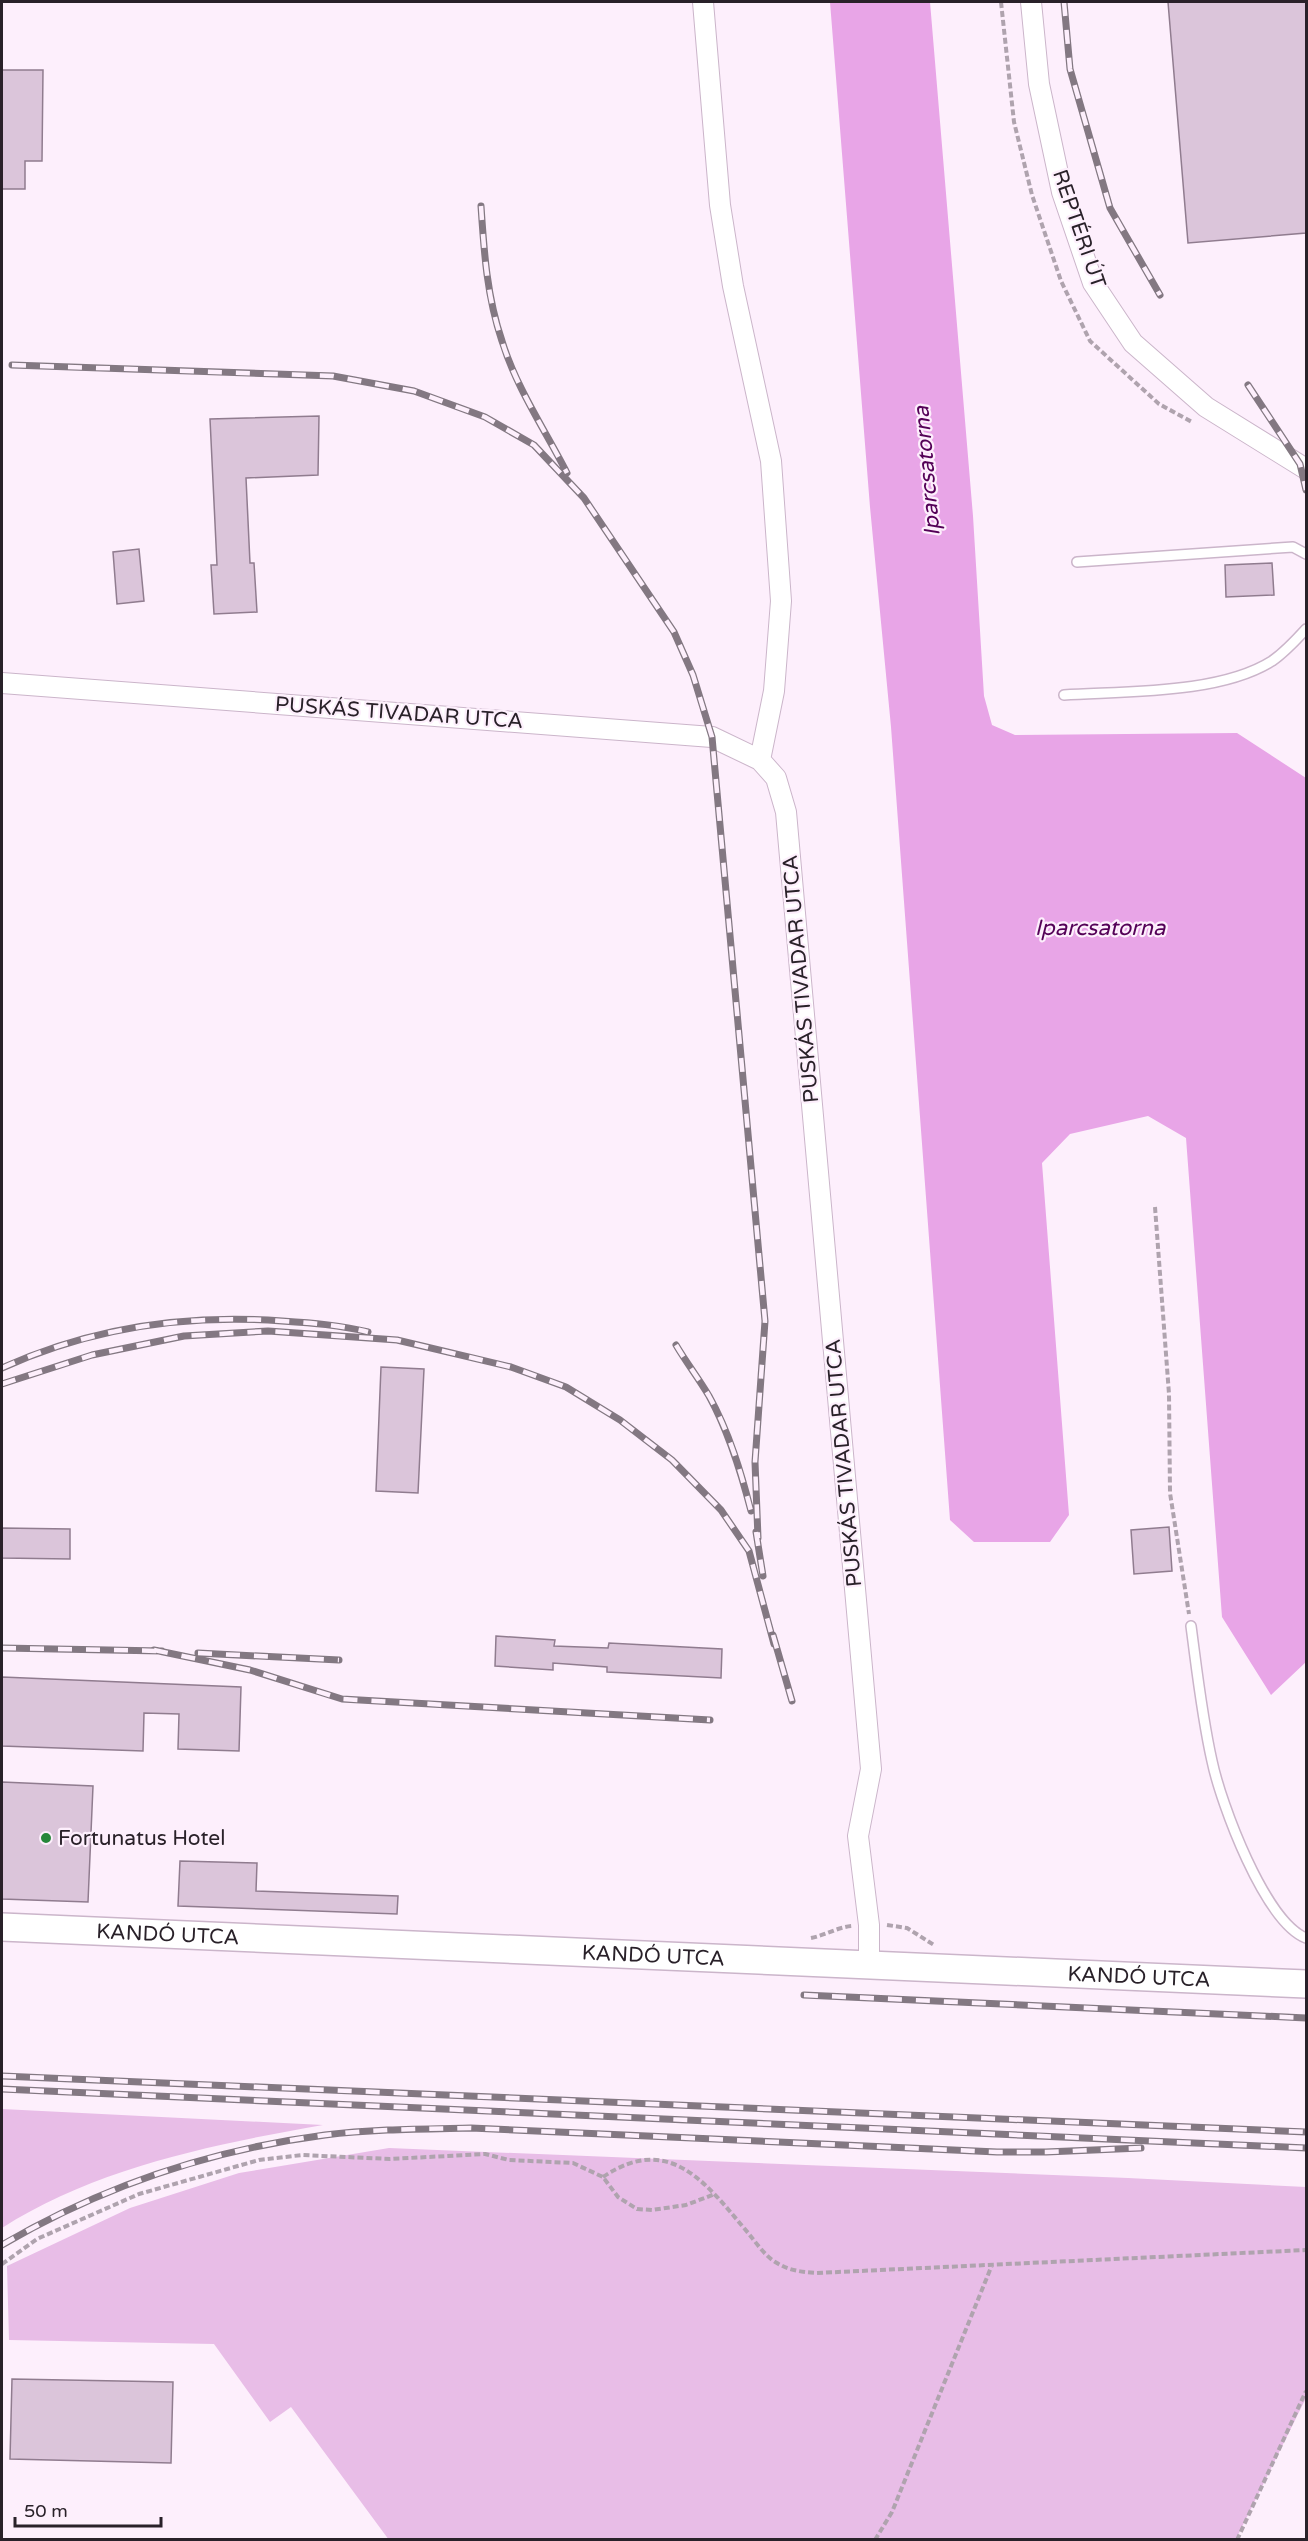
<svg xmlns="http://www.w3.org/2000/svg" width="1308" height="2541" font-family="'Varela Round',sans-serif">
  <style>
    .green { fill: #e8bde7 }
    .water { fill: #e8a5e7 }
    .building { fill: #dbc5da; stroke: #907c8f; stroke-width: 1.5 }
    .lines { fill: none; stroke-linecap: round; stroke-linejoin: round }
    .lane-casing { stroke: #cbb5ca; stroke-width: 12 }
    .street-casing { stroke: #cbb5ca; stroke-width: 22 }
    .secondary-casing { stroke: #cbb5ca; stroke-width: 30 }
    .path { stroke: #afa3ae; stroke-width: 4; stroke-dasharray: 6 3; stroke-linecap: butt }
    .lane { stroke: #fff; stroke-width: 9 }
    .street { stroke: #fff; stroke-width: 20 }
    .secondary { stroke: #fff; stroke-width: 27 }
    .rail-casing { stroke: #837882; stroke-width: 7 }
    .rail { stroke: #fdeffc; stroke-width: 4.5; stroke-dasharray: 14; stroke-linecap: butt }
    .poi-dot { fill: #26873a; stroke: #fdeffc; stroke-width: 2 }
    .labels { text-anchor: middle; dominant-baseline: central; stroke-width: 4.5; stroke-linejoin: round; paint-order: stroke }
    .street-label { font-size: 21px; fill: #292129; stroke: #fdeffc }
    .poi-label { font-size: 21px; fill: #292129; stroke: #fdeffc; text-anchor: start }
    .water-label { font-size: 22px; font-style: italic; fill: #540157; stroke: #fdeffc }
  </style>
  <rect width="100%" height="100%" fill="#fdeffc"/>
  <!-- green -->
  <path class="green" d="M2 2109 323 2125C215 2144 95 2168 2 2228Z
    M389 2148 1128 2178 1306 2187V2398L1236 2539 389 2540 291 2407 270 2422 214 2344 9 2340 7 2266 130 2208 239 2173Z"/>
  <!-- water -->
  <path class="water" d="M830 2H930L973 516 984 696 992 725 1015 735 1237 733 1306 778V1662L1271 1695 1222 1617 1186 1138 1148 1116 1070 1134 1042 1163 1069 1515 1050 1542H974L950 1520 891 727 870 507Z"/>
  <!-- building -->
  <path class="building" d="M1168 2H1306V233L1188 243Z
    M2 70H43L42 161H25V189H2Z
    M319 416 318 475 246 478 250 563H254L257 612 214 614 211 565H217L210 419Z
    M139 549 144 601 117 604 113 552Z
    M1272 563 1274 595 1226 597 1225 565Z
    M381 1367 424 1369 418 1493 376 1491Z
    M1169 1527 1172 1571 1134 1574 1131 1530Z
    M2 1528 70 1529V1559L2 1558Z
    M496 1636 555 1640 554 1646 608 1648 609 1643 722 1649 721 1678 607 1672V1667L553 1663V1670L495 1666Z
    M2 1677 241 1687 239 1751 178 1749 179 1714 144 1713 143 1751 2 1746Z
    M2 1782 93 1786 88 1902 2 1899Z
    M180 1861 257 1863 256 1891 398 1896 397 1914 178 1906Z
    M12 2379 173 2382 171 2463 10 2459Z"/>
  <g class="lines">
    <!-- lane casing -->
    <g class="lane-casing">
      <path id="lane" d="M1077 562 1293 547 1306 554
        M1064 695C1126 691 1220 694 1272 661 1285 652 1296 640 1306 629
        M1191 1626C1197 1671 1202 1717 1212 1761 1221 1804 1265 1922 1306 1938"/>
    </g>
    <!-- street casing -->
    <g class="street-casing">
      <path id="street" d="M703 2 720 205 733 286 771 461 781 601 774 691 760 760
        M1031 2 1039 84 1062 192 1093 283 1133 343 1206 407 1306 469
        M2 683 712 737 760 760 776 778 786 812 871 1769 858 1836 869 1925V1966"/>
    </g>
    <!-- secondary casing -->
    <g class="secondary-casing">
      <g id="secondary">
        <path id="s1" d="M2 1927 1306 1984"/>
      </g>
    </g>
    <!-- path -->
    <path class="path" d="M1001 2 1014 122 1032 195 1061 281 1090 341 1159 404 1192 422
      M1155 1207 1169 1394 1170 1493 1189 1614
      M887 1925 907 1928 934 1945
      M811 1938C826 1935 838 1927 852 1926
      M603 2177C671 2131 708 2186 749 2234 757 2244 766 2257 777 2263 790 2271 803 2272 817 2273L1306 2250
      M2 2264 37 2239 139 2194 259 2160 302 2155 390 2159 485 2154 509 2160 573 2163 603 2177 618 2197 637 2209 652 2210 686 2205 715 2194
      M875 2540 892 2512 992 2265
      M1237 2540 1306 2391"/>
    <!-- lane -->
    <use href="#lane" class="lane"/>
    <!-- street -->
    <use href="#street" class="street"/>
    <!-- secondary -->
    <use href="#secondary" class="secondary"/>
    <!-- rail casing -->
    <g class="rail-casing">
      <path id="rail" d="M1064 2 1070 69 1110 208 1160 295
        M481 206C484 252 487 297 502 341 516 387 545 430 567 473
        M12 365 333 376 414 391 485 417 534 445 584 498 674 632 693 675 712 737 765 1321 755 1462 758 1538
        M1248 385 1300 464 1306 490
        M676 1345C686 1362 699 1379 709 1396 729 1432 741 1472 751 1511
        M2 1368C90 1328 186 1314 282 1321 312 1323 340 1325 368 1332
        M2 1384 92 1355 184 1336 268 1331 397 1340 511 1367 566 1387 620 1420 672 1460 721 1510 749 1551 774 1644
        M756 1532 763 1576
        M773 1635 792 1701
        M2 1648 162 1651
        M154 1650 250 1670 342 1699 710 1720
        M198 1653 339 1660
        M804 1995 1306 2018
        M2 2076 1306 2132
        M2 2089 1306 2148
        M2 2245C101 2187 210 2150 325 2135 373 2129 422 2129 471 2128L997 2152H1046L1141 2148"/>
    </g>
    <!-- rail -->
    <use href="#rail" class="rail"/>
  </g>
  <!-- markers -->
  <circle class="poi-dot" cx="46" cy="1838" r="6"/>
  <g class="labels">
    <!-- street labels -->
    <g class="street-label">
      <text transform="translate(1079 229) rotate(71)">REPTÉRI ÚT</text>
      <text transform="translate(399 713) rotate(4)">PUSKÁS TIVADAR UTCA</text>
      <text transform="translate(801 979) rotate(-95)">PUSKÁS TIVADAR UTCA</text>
      <text transform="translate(844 1463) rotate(-95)">PUSKÁS TIVADAR UTCA</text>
      <text stroke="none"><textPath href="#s1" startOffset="166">KANDÓ UTCA</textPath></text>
      <text stroke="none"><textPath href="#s1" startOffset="652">KANDÓ UTCA</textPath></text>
      <text stroke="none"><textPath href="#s1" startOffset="1138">KANDÓ UTCA</textPath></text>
    </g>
    <!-- poi labels -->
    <g class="poi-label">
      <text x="58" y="1838">Fortunatus Hotel</text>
    </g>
    <!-- water labels -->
    <g class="water-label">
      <text transform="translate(927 471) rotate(-95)">Iparcsatorna</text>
      <text x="1100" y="928">Iparcsatorna</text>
    </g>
  </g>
  <!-- border -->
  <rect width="1308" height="2541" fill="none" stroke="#292129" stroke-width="6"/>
  <!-- scale -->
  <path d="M15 2517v9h146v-9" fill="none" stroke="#292129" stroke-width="3"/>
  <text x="24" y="2517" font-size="18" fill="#292129" stroke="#fdeffc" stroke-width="4.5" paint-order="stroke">50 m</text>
</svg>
